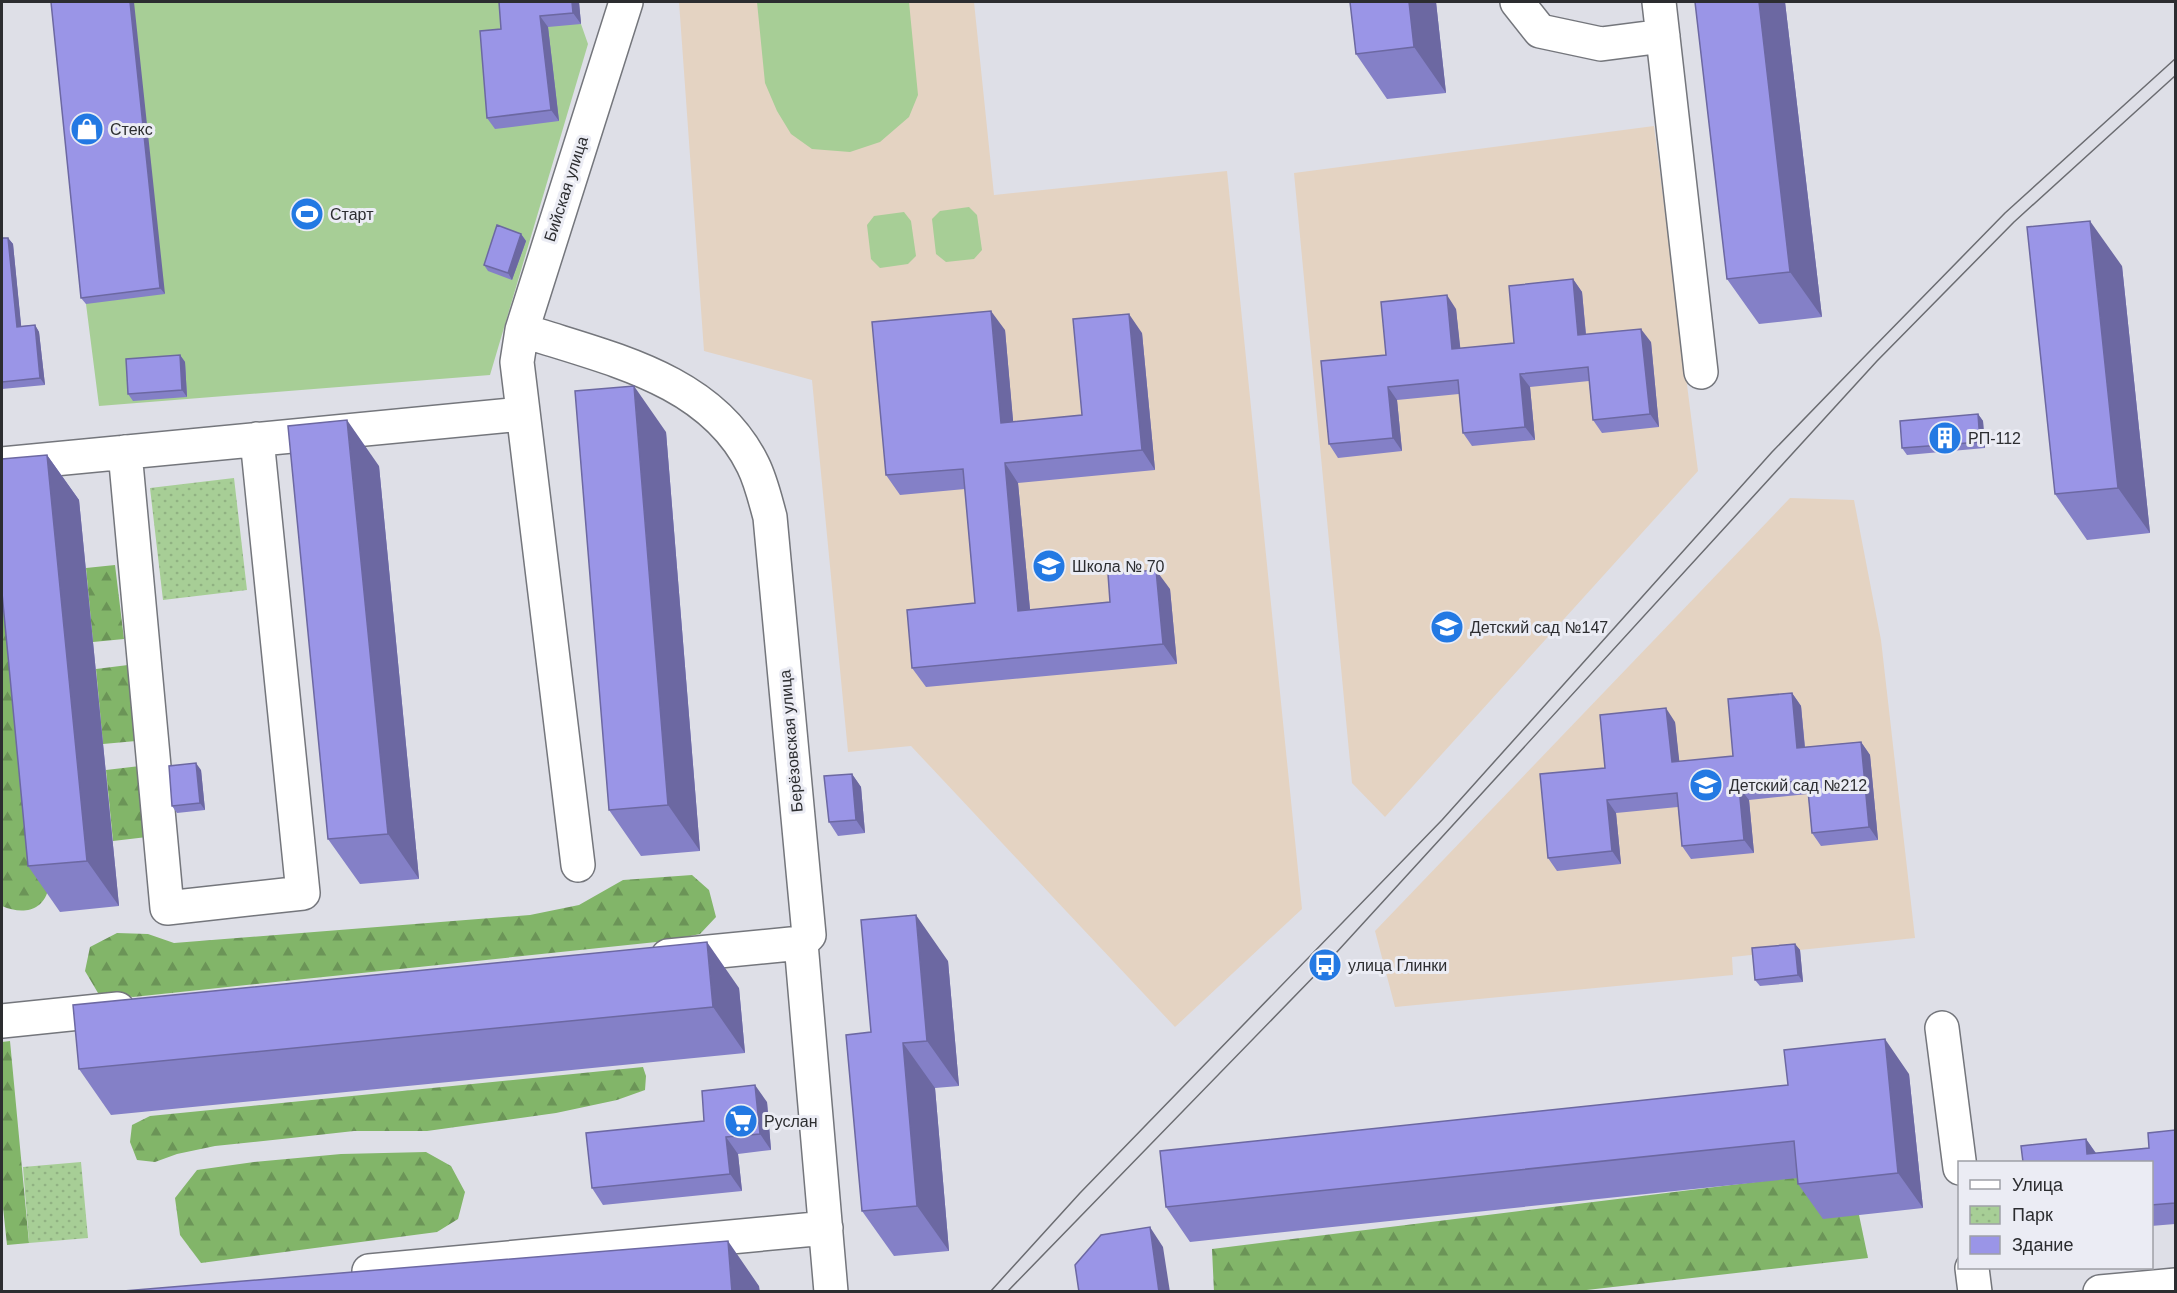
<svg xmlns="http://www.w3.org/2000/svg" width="2177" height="1293" font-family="Arial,sans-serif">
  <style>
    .education { fill: #e4d3c2 }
    .grass { fill: #a7ce96 }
    .forest { fill: url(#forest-firs) }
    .park { fill: url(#park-dots) }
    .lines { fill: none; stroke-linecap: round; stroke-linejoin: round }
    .minor-casing { stroke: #74767c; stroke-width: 36 }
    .minor { stroke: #fff; stroke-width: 33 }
    .tram { stroke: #6b6c71; stroke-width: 1.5 }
    .wall { fill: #8480c7 }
    .shaded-wall { fill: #6c68a2 }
    .building { fill: #9a95e7; stroke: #6c68a2; stroke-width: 1.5 }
    .labels { text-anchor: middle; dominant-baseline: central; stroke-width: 6; stroke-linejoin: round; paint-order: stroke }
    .poi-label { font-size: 16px; fill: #2c2d30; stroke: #ebecf4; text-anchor: start }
    .street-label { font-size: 16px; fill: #2c2d30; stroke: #ebecf4 }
  </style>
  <defs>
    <pattern id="forest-firs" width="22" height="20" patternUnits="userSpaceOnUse" patternTransform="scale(1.5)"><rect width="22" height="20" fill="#82b569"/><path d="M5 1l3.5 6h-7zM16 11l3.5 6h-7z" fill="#6b9457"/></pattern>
    <pattern id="park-dots" width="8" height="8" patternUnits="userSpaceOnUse" patternTransform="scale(1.5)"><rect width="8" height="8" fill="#a7ce96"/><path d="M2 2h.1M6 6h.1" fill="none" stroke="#90b182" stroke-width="1.8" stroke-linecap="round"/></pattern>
  </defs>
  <rect width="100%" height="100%" fill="#dedfe7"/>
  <!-- education -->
  <path class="education" d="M679 2H974L994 195 1227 171 1302 909 1175 1027 911 746 848 752 812 380 704 351Z
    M1654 126 1698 471 1385 817 1352 783 1294 173Z
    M1790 498 1854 500 1881 640 1915 938 1732 957 1733 975 1395 1007 1375 931Z"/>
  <!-- grass -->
  <path class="grass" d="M55 2H578L581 24 588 44 490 375 99 406 86 304Z
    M757 2H909L918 95 909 117 880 142 850 152 812 149 791 134 777 111 765 83Z
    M969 207 977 215 982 250 974 259 946 262 936 254 932 219 940 211Z
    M904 212 911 221 916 256 908 264 880 268 871 259 867 225 874 216Z"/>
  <!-- forest -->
  <path class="forest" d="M2 493 48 890C42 913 20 914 2 906Z
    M115 565 124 639 93 642 86 568Z
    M128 665 136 741 103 744 96 669Z
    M140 766 147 837 113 841 106 770Z
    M692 875 709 890 716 917 700 934 666 941 133 997 98 993 85 971 90 947 117 933 148 934 174 943 530 915 579 905 623 880Z
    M10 1041 29 1243 7 1245 2 1198V1042Z
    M643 1067 646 1076 645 1090 617 1100 556 1113 427 1131H354L282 1139 215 1146 177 1154 155 1162 137 1160 130 1142 132 1125 150 1116Z
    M426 1152 451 1166 465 1192 458 1219 437 1232 201 1263 180 1235 175 1198 197 1170 254 1162 341 1154Z
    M1812 1175 1859 1215 1868 1258 1569 1292H1214L1212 1249Z"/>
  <!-- park -->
  <path class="park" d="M234 478 247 590 163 600 150 488Z
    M81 1162 88 1238 29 1243 23 1167Z"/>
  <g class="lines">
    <!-- minor casing -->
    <g class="minor-casing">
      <path id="minor" d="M1517 2 1540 31 1601 44 1663 36
        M1659 2 1701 372
        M522 330C605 358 710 377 753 465 761 481 765 499 770 517L809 935 801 943 831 1292
        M125 452 167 908 303 893 257 439
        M2 464 522 414
        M578 865 517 362 522 330 626 2
        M668 956 801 943
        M2 1021 118 1009
        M1942 1028 1960 1168
        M1972 1268 1975 1292
        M369 1271 826 1228
        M2100 1292 2176 1285"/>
    </g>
    <!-- minor -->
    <use href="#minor" class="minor"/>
    <!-- tram -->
    <path class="tram" d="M990 1292 1080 1193 1442 820 1772 452 1868 353 2005 213 2176 58
      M1007 1292 1325 965 1877 361 2014 222 2176 75"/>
  </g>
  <!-- wall -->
  <path class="wall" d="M51 2 165 294 86 304 81 298Z
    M499 2H579L581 24 548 27 559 121 495 129 487 118 501 29Z
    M1350 2H1436L1446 93 1387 99 1356 54Z
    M1695 2H1785L1822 317 1759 324 1727 279Z
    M521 234 526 241 512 280 488 271 484 265Z
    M2 238H8L13 244 21 326 35 325 39 332 45 385 2 389Z
    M2122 266 2150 533 2087 540 2055 494Z
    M1573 279 1582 292 1586 334 1651 342 1659 427 1602 433 1593 420 1589 381 1530 387 1535 440 1472 446 1463 433 1459 394 1397 400 1402 451 1338 458 1329 444 1386 355 1456 309 1460 349 1514 343Z
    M1005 330 1013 422 1082 415 1142 333 1155 470 1018 483 1030 610 1110 602 1170 589 1177 664 926 687 912 668 975 603 965 489 900 495 886 475Z
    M180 355 185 362 187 397 133 401 128 394Z
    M1978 414 1983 421 1985 448 1907 455 1902 448Z
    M666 432 700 851 641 856 609 810Z
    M47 455 79 500 119 906 60 912 28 866Z
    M379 466 419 879 360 884 328 839Z
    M1792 693 1801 706 1805 747 1861 742 1870 755 1878 840 1821 846 1812 833 1808 794 1749 800 1754 853 1691 859 1682 846 1678 807 1616 813 1621 864 1557 871 1548 858 1605 768 1675 722 1679 762 1733 756Z
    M201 770 205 810 177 813 172 806Z
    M852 774 861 787 865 833 838 836 829 822Z
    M1795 944 1800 950 1803 982 1760 986 1755 980Z
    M948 961 959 1086 935 1088 949 1251 894 1256 862 1211 871 1032Z
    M739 988 745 1053 111 1115 79 1069Z
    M1909 1074 1923 1208 1823 1219 1798 1184V1178L1190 1242 1166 1207Z
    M767 1102 771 1150 738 1154 742 1191 603 1205 592 1188 704 1121Z
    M2175 1130V1224L2151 1226V1162H2023L2086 1139 2096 1153 2149 1148Z"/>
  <!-- shaded-wall -->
  <path class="shaded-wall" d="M130 2H134L165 294 160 288Z
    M572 2H579L581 24 573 13Z
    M1409 2H1436L1446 93 1414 47Z
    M1759 2H1785L1822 317 1790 272Z
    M540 16 548 27 559 121 551 110Z
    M2090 221 2122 266 2150 533 2118 488Z
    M521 234 526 241 512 280 508 273Z
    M8 238 13 244 22 334 17 327Z
    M1573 279 1582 292 1587 348 1578 335Z
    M1447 295 1456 309 1462 363 1452 349Z
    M991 311 1005 330 1015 442 1001 423Z
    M1129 314 1142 333 1155 470 1142 450Z
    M35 325 39 332 45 385 40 378Z
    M1641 329 1651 342 1659 427 1650 414Z
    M180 355 185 362 187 397 182 390Z
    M1520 374 1530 387 1535 440 1525 427Z
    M634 386 666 432 700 851 668 805Z
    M1388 387 1397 400 1402 451 1393 438Z
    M1978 414 1983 421 1985 448 1980 442Z
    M347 420 379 466 419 879 388 834Z
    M47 455 79 500 119 906 87 861Z
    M1005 463 1018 483 1032 630 1018 611Z
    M1156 570 1170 589 1177 664 1163 644Z
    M1792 693 1801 706 1806 761 1797 748Z
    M1666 708 1675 722 1681 776 1672 762Z
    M1861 742 1870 755 1878 840 1869 827Z
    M196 763 201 770 205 810 200 803Z
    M852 774 861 787 865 833 856 820Z
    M1739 787 1749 800 1754 853 1744 840Z
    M1607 800 1616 813 1621 864 1612 851Z
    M916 915 948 961 959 1086 927 1041Z
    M707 942 739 988 745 1053 713 1007Z
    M1795 944 1800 950 1803 982 1798 975Z
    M1885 1039 1909 1074 1923 1208 1898 1173Z
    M903 1043 935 1088 949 1251 917 1206Z
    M755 1085 767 1102 771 1150 760 1134Z
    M726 1137 738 1154 742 1191 730 1174Z
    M2086 1139 2099 1158 2087 1154Z
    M1150 1227 1163 1247 1170 1292H1159Z
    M728 1241 759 1286 760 1292H732Z"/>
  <!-- building -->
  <path class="building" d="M51 2H130L160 288 81 298Z
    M499 2H572L573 13 540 16 551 110 487 118 480 31 501 29Z
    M1350 2H1409L1414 47 1356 54Z
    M1695 2H1759L1790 272 1727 279Z
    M2090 221 2118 488 2055 494 2027 227Z
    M497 225 521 234 508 273 484 265Z
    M2 238H8L17 327 35 325 40 378 2 382Z
    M1573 279 1578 335 1641 329 1650 414 1593 420 1588 367 1520 374 1525 427 1463 433 1458 380 1388 387 1393 438 1329 444 1321 361 1386 355 1381 302 1447 295 1452 349 1514 343 1509 286Z
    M991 311 1001 423 1082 415 1073 319 1129 314 1142 450 1005 463 1018 611 1110 602 1108 574 1156 570 1163 644 912 668 907 610 975 603 963 469 886 475 872 322Z
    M180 355 182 390 128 394 126 359Z
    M634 386 668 805 609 810 575 391Z
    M1978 414 1980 442 1902 448 1900 421Z
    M347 420 388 834 328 839 288 426Z
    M47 455 87 861 28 866 2 593V459Z
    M1792 693 1797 748 1861 742 1869 827 1812 833 1807 780 1739 787 1744 840 1682 846 1677 793 1607 800 1612 851 1548 858 1540 774 1605 768 1600 715 1666 708 1672 762 1733 756 1728 699Z
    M196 763 200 803 172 806 169 766Z
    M852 774 856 820 829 822 824 776Z
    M916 915 927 1041 903 1043 917 1206 862 1211 846 1035 871 1032 861 920Z
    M707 942 713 1007 79 1069 73 1005Z
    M1795 944 1798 975 1755 980 1752 948Z
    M1885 1039 1898 1173 1798 1184 1794 1141 1166 1207 1160 1151 1788 1085 1784 1050Z
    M755 1085 760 1134 726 1137 730 1174 592 1188 586 1133 704 1121 702 1091Z
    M2175 1130V1203L2151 1205V1162H2023L2021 1146 2086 1139 2087 1154 2149 1148 2148 1133Z
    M1150 1227 1159 1292H1079L1075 1265 1101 1235Z
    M728 1241 732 1292H111Z"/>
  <!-- icons -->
  <defs>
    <g id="shop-disc" transform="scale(1.725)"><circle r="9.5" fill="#2379e3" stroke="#ebecf4"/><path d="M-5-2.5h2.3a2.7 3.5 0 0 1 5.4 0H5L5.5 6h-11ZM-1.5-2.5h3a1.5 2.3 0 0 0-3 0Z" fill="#fff"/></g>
    <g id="stadium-disc" transform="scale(1.725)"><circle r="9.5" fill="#2379e3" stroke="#ebecf4"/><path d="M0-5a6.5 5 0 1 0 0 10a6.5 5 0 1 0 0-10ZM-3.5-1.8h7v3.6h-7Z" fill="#fff"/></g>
    <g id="building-disc" transform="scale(1.725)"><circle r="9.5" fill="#2379e3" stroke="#ebecf4"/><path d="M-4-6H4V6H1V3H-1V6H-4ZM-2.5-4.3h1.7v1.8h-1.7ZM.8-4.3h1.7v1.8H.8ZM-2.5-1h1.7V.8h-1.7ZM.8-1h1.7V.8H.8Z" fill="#fff"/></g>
    <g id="school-disc" transform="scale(1.725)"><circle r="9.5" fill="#2379e3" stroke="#ebecf4"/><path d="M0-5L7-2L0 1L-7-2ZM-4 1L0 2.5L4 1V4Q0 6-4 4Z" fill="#fff"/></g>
    <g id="bus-disc" transform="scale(1.725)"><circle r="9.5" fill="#2379e3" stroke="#ebecf4"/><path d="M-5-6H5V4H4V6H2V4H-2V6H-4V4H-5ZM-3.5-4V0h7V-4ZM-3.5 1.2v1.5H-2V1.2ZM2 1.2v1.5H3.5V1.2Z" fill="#fff"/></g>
    <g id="supermarket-disc" transform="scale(1.725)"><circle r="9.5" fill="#2379e3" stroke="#ebecf4"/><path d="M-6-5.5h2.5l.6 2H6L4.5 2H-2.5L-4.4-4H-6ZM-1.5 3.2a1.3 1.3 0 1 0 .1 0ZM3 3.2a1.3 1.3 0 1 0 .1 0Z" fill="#fff"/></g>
  </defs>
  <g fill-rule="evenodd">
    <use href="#shop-disc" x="87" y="129"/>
    <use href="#stadium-disc" x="307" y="214"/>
    <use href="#building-disc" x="1945" y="438"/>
    <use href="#school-disc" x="1049" y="566"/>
    <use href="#school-disc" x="1447" y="627"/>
    <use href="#school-disc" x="1706" y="785"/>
    <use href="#bus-disc" x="1325" y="965"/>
    <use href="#supermarket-disc" x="741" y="1121"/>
  </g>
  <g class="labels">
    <!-- poi labels -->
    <g class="poi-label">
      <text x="110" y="129">Стекс</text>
      <text x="330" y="214">Старт</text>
      <text x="1968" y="438">РП-112</text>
      <text x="1072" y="566">Школа № 70</text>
      <text x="1470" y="627">Детский сад №147</text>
      <text x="1729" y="785">Детский сад №212</text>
      <text x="1348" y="965">улица Глинки</text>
      <text x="764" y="1121">Руслан</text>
    </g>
    <!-- street labels -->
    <g class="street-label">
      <text transform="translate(566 189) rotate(-72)">Бийская улица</text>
      <text transform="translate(791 741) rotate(-95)">Берёзовская улица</text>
    </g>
  </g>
  <!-- border -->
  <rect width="2177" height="1293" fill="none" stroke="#2c2d30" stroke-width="6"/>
  <!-- legend -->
  <rect x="1958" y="1161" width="195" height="108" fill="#ebecf4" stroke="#9fa0a6" stroke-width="1.5"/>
  <rect x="1970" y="1180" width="30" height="9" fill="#ffffff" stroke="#9fa0a6" stroke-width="1.5"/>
  <text x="2012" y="1191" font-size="18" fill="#2c2d30">Улица</text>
  <rect x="1970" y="1206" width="30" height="18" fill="url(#park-dots)" stroke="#9fa0a6" stroke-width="1.5"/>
  <text x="2012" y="1221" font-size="18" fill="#2c2d30">Парк</text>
  <rect x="1970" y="1236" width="30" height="18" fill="#9a95e7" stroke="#9fa0a6" stroke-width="1.5"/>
  <text x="2012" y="1251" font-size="18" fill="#2c2d30">Здание</text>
</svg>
